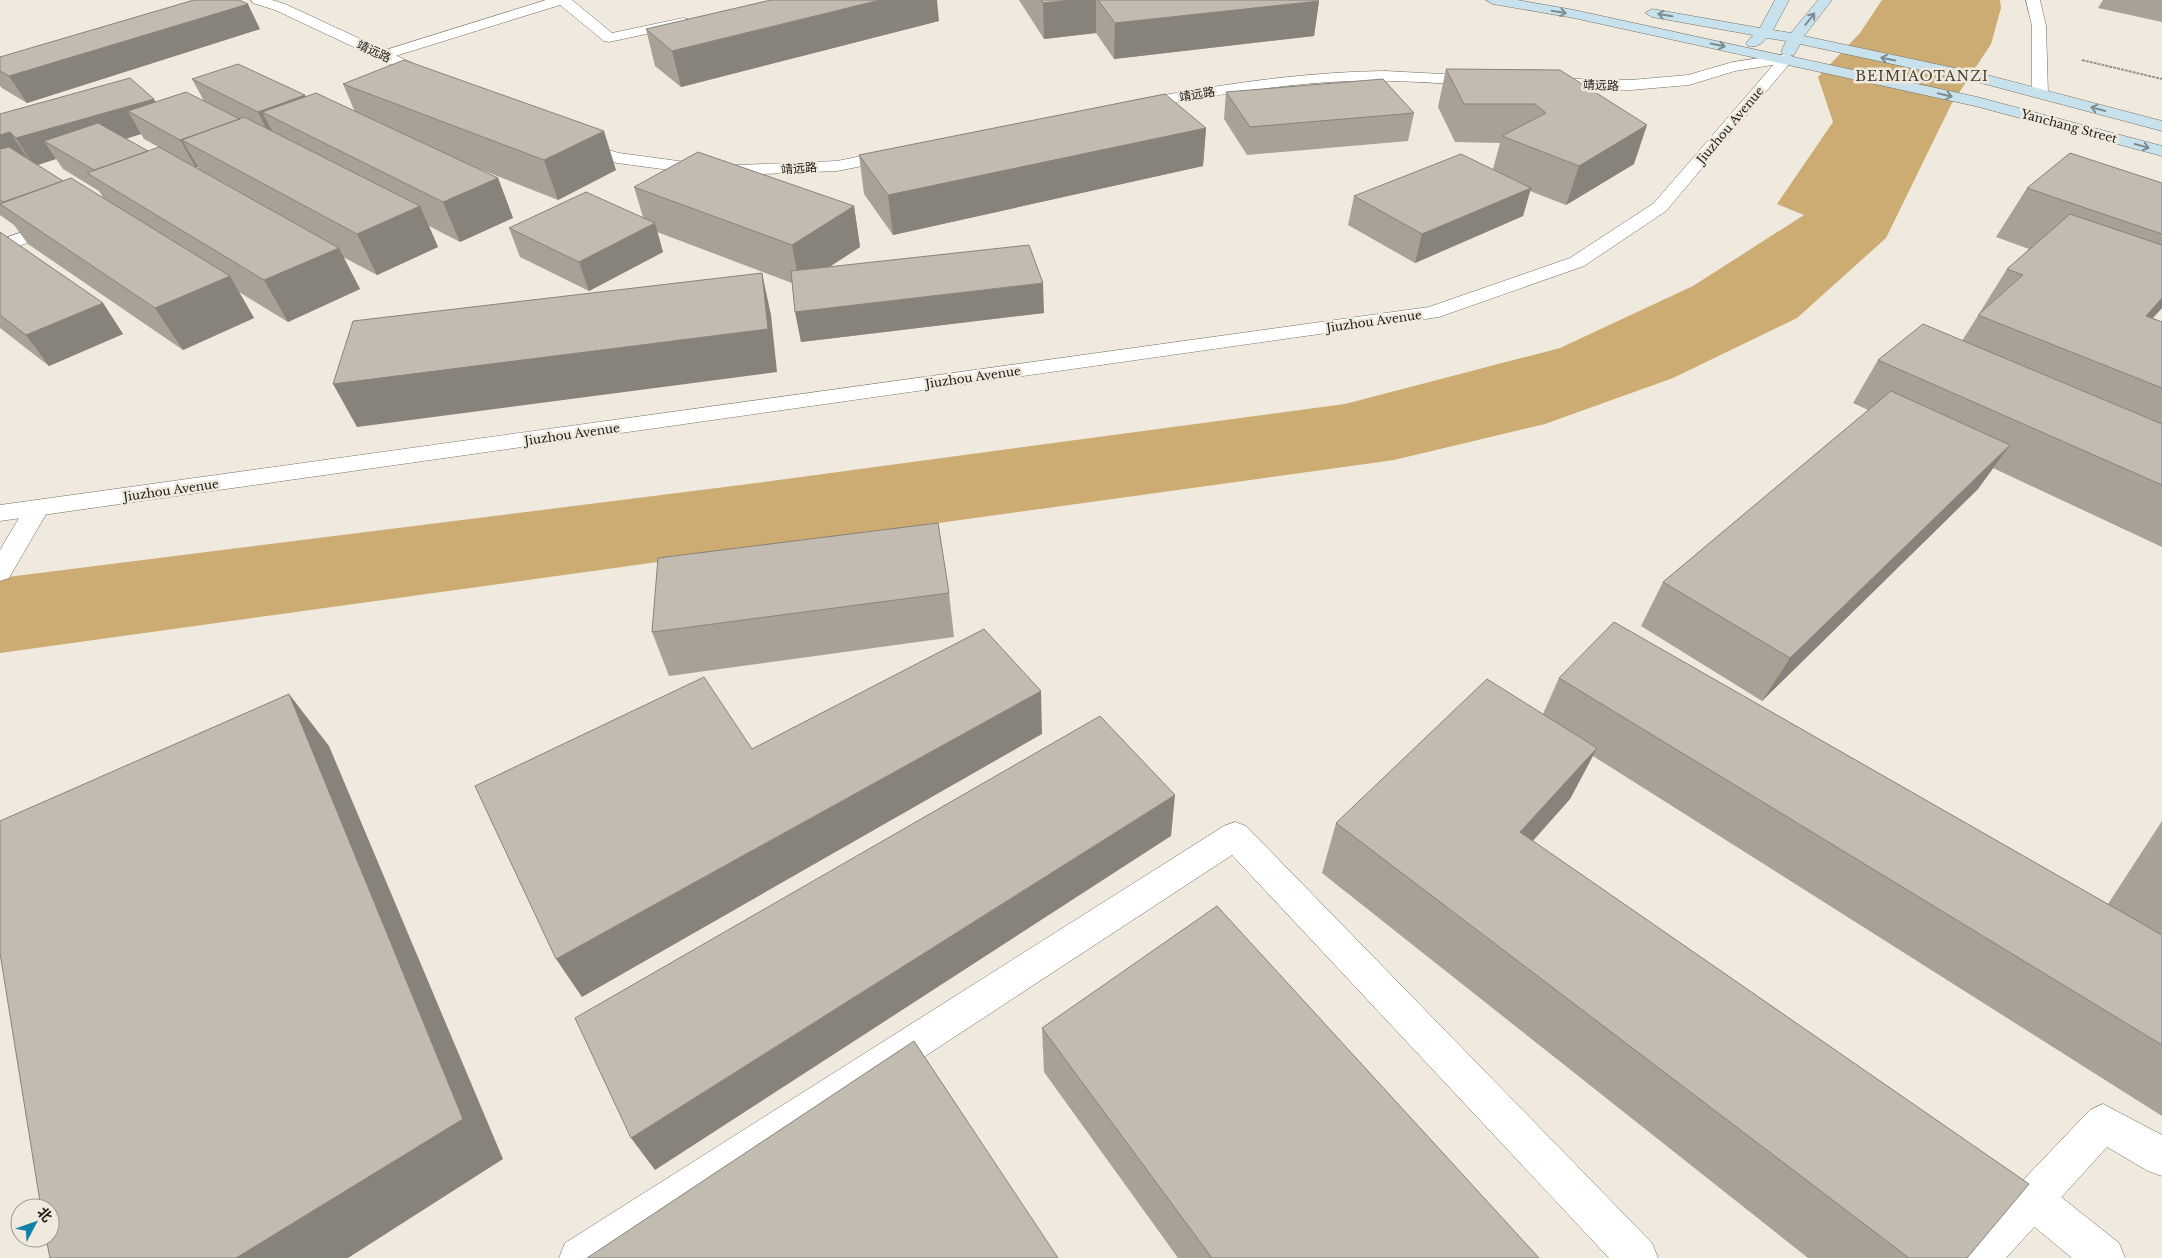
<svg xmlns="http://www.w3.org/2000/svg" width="2162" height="1258" font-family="'Libre Baskerville','Noto Sans SC',serif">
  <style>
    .water { fill: #ccac72 }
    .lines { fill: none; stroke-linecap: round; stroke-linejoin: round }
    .service-casing { stroke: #746e63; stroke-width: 1 }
    .pedestrian-casing { stroke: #746e63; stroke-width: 1 }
    .minor-casing { stroke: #746e63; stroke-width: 1 }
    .tertiary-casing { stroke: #746e63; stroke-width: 1 }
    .secondary-casing { stroke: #746e63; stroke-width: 1 }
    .path { stroke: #99948b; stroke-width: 2; stroke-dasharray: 3 1; stroke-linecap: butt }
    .service { fill: #fff; fill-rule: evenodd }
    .pedestrian { fill: #fff; fill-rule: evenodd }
    .minor { fill: #fff; fill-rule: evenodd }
    .tertiary { fill: #fff; fill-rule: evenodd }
    .secondary { fill: #c8e2ed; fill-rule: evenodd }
    .wall { fill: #a7a196; fill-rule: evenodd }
    .shaded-wall { fill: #88837a }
    .building { fill: #c2bbaf; stroke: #88837a }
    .oneway { stroke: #7e8b8f }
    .labels { text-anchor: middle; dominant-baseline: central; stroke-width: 5; stroke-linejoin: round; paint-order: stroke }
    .far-street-label { font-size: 12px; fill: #23211c; stroke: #f0e9dd }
    .far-neighbourhood-label { font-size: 14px; letter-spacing: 1px; fill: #484338; stroke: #f0e9dd }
  </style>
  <rect width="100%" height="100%" fill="#f0e9dd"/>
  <!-- water -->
  <path class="water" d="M1882 0H2000L2001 8 1991 44 1951 105 1886 238 1797 318 1673 378 1545 424 1394 460 0 653V578L741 485 1345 404 1560 348 1693 286 1804 215 1777 204 1833 122 1818 77 1860 33Z"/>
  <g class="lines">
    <!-- service casing -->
    <g class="service-casing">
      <path id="service" d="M546 0H572L612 33 683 18 688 19 690 22 688 25 609 42 604 41 560 5 389 58H379L376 55 379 52Z
        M58 219 65 221 67 225 65 229 0 253V240Z
        M1235 822 1246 826 1652 1243 1658 1258H1609L1232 855 617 1258H559L565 1243 1224 826Z
        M2032 1179 2046 1185 2119 1243 2125 1258H2072L2018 1213 2012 1199 2018 1185Z"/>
    </g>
    <!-- pedestrian casing -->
    <g class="pedestrian-casing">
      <path id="pedestrian" d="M2026 0H2040L2046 26 2048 94 2046 97H2034L2032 94V26Z"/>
    </g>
    <!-- minor casing -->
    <g class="minor-casing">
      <path id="minor" d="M251 0H272L285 4 438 75 440 78 438 81H426L275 10 253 3Z
        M1786 54 1791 56 1794 59 1791 62 1735 71 1689 85 1631 90 1546 88 1540 86 1538 83 1540 80 1546 78 1631 80 1688 75 1733 62Z
        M1385 71 1480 76 1486 78 1488 81 1486 84 1480 86C1438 83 1397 80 1355 81 1281 83 1208 96 1136 110L1130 108 1128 105 1130 102 1136 100C1219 85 1301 72 1385 71Z
        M577 141 619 153 715 166 837 161 897 149 903 150 906 154 903 158 837 171 715 176 617 163 571 150 568 146 571 142Z
        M37 501 46 503 49 509 9 578 0 581V550L28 503Z
        M2103 1104 2162 1135V1176L2148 1171 2107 1147 2006 1258H1957L1963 1243 2090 1110Z"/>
    </g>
    <!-- tertiary casing -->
    <g class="tertiary-casing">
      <path id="tertiary" d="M1786 54 1791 56 1794 59 1791 62 1666 211 1584 266 1439 317 0 521V505L1429 307 1570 258 1654 203 1781 56Z"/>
    </g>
    <!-- secondary casing -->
    <g class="secondary-casing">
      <path id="secondary" d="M1486 0H1517L1574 10 1785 56 1781 52 1786 41 1767 38C1761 44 1757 48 1748 46L1746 43 1753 35 1652 17 1645 13 1652 9 1760 28 1775 0H1789L1773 30 1791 33 1818 0H1832L1804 36 1987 75 2162 121V131L1985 84 1800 44 1794 55 1789 56 1977 97 2162 146V156L1975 106 1574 18 1493 4Z"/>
    </g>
    <!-- path -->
    <path class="path" d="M2082 60 2162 79"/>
    <!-- service -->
    <use href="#service" class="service"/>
    <!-- pedestrian -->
    <use href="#pedestrian" class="pedestrian"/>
    <!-- minor -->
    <use href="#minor" class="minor"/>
    <!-- tertiary -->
    <use href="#tertiary" class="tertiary"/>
    <!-- secondary -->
    <use href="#secondary" class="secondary"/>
  </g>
  <!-- wall -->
  <path class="wall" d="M1019 0H1318L1319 1 1314 36 1114 59 1096 33 1044 39Z
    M2103 0H2162V22L2098 8Z
    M939 21 681 87 655 66 646 29Z
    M260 29 27 103 2 88 0 86V57Z
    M1446 69 1560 70 1634 164 1566 205 1530 191 1523 216 1415 263 1348 225 1354 196 1493 169 1500 143 1455 142 1438 107Z
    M192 79 306 97 355 112 343 84 616 170 558 200 472 166 498 178 513 218 460 242 429 226 438 247 377 275 343 257 360 289 288 322 239 292 254 318 183 350 28 244 14 225 0 215V114L156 102 204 101ZM141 134 144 139 196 168 198 167 199 170 148 151 126 139ZM56 159 63 169 99 191 103 197 63 181 38 165Z
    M1226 92 1414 113 1408 141 1247 155 1224 119Z
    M1206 128 1203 166 893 235 864 194 859 155Z
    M2162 183V308L2153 318 2162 322V547L1993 468 1978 489 1762 701 1641 626 1663 582 1868 410 1853 403 1878 360 1962 341 2007 269 2029 249 1996 237 2027 188Z
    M634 187 854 206 860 247 829 267 1044 313 801 342 792 283 657 232 663 252 589 291 520 257 509 228 643 217Z
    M0 232 103 303 123 334 49 366 0 328Z
    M949 593 954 637 669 676 652 632Z
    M1559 678 2108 904 2162 821V1116L1593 756 1570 799 1533 841 1967 1258H1808L1322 873 1336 823 1543 714Z
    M1042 1028 1539 1258H1178L1044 1072Z"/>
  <!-- shaded-wall -->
  <path class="shaded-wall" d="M880 0H937L939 21 681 87 672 51Z
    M1074 0H1096V33L1044 39 1043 3Z
    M1319 1 1314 36 1114 59 1115 23Z
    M248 4 260 29 27 103 9 76Z
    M305 95 318 123 262 112 276 138 272 140 258 112Z
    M154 99 169 126 128 111 141 134 69 156 44 141 56 159 34 166 16 138Z
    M1647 125 1634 164 1566 205 1579 166Z
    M1206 128 1203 166 893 235 888 195Z
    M604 131 616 170 558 200 544 160Z
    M10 132 29 160 0 168V135Z
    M180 140H182L198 167 196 168Z
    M498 178 513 218 460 242 443 202Z
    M1531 188 1523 216 1415 263 1422 234Z
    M420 206 438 247 377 275 357 234Z
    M854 206 860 247 800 286 792 245Z
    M655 223 663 252 589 291 579 262Z
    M339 248 360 289 288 322 264 280Z
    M762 273 771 315 777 372 357 427 333 384Z
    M230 276 254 318 183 350 155 308Z
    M1043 283 1044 313 801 342 795 312Z
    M2162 298V308L2161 309 2107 368 2146 316Z
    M103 303 123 334 49 366 26 335Z
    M2010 445 1978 489 1762 701 1790 658Z
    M1041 691 1042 734 582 997 556 959Z
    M289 694 329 746 503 1159 348 1258H236Z
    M1597 748 1570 799 1496 882 1520 832Z
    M1175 795 1171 836 655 1170 631 1138Z"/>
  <!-- building -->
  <path class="building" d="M194 0H239L248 4 9 76 0 71V57Z
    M771 0H880L672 51 646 29Z
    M1041 0H1074L1043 3Z
    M1098 0H1318L1319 1 1115 23Z
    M404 60 604 131 544 160 343 84Z
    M238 64 305 95 258 112 192 79Z
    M1446 69 1560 70 1647 125 1579 166 1502 136 1546 113 1535 104H1464Z
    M130 78 154 99 16 138 10 132 0 135V114Z
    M1383 79 1414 113 1250 127 1226 92Z
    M186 92 240 119 180 140 128 111Z
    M316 93 498 178 443 202 262 112Z
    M1165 94 1206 128 888 195 859 155Z
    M244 117 420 206 357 234 182 140Z
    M98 123 148 151 94 170 44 141Z
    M9 147 63 181 3 202 0 200V149Z
    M159 147 339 248 264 280 87 173Z
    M698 152 854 206 792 245 634 187Z
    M2070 153 2162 183V234L2027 188Z
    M1461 154 1531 188 1422 234 1354 196Z
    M71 178 230 276 155 308 0 204Z
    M586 192 655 223 579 262 509 228Z
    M2070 214 2162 245V298L2146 316 2162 322V388L1978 315 2023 275 2007 269Z
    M0 232 103 303 26 335 0 315Z
    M1029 245 1043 283 795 312 791 271Z
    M762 273 768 329 333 384 353 321Z
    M1923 324 2162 424V485L1878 360Z
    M1891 391 2010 445 1790 658 1663 582Z
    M938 523 949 593 652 632 658 558Z
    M1614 622 2162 935V1045L1559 678Z
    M984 629 1041 691 556 959 475 786 704 677 752 749Z
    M1487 679 1597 748 1520 832 2029 1184 1967 1258H1909L1336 823Z
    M289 694 463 1119 236 1258H50L46 1238H50V1208H41L0 953V821Z
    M1100 716 1175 795 631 1138 575 1018Z
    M1217 906 1539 1258H1212L1042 1028Z
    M914 1041 1058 1258H587Z"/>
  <!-- one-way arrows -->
  <defs><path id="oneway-shaft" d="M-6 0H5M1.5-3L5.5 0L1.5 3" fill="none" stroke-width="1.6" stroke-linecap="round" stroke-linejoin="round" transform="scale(1.25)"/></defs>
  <g class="oneway">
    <use href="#oneway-shaft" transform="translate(1559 12) rotate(10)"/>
    <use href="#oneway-shaft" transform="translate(1665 15) rotate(-170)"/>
    <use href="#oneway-shaft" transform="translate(1810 19) rotate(-52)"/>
    <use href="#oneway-shaft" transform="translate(1718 45) rotate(12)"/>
    <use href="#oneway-shaft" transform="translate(1888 59) rotate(-168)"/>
    <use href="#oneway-shaft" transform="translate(1945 95) rotate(13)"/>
    <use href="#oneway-shaft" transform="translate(2098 109) rotate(-165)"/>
    <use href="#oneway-shaft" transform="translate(2142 146) rotate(15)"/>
  </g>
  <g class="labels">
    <!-- far-street labels -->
    <g class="far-street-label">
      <text transform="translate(374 51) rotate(25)">靖远路</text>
      <text transform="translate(1601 85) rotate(2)">靖远路</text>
      <text transform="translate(1197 94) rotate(-10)">靖远路</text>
      <text transform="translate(1730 125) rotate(-50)">Jiuzhou Avenue</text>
      <text transform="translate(2069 126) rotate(15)">Yanchang Street</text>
      <text transform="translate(799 168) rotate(-4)">靖远路</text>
      <text transform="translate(1374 321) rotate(-8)">Jiuzhou Avenue</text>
      <text transform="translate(973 377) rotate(-8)">Jiuzhou Avenue</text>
      <text transform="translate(572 434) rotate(-8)">Jiuzhou Avenue</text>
      <text transform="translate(171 490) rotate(-8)">Jiuzhou Avenue</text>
    </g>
    <!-- far-neighbourhood labels -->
    <g class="far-neighbourhood-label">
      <text x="1922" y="76">BEIMIAOTANZI</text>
    </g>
  </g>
  <!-- north arrow -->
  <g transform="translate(35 1223) rotate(49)"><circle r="24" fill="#f0e9dd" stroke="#9e9990"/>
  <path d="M0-4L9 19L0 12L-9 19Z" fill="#1082a9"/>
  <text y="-8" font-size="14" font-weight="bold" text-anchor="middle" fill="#23211c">北</text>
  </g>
</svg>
